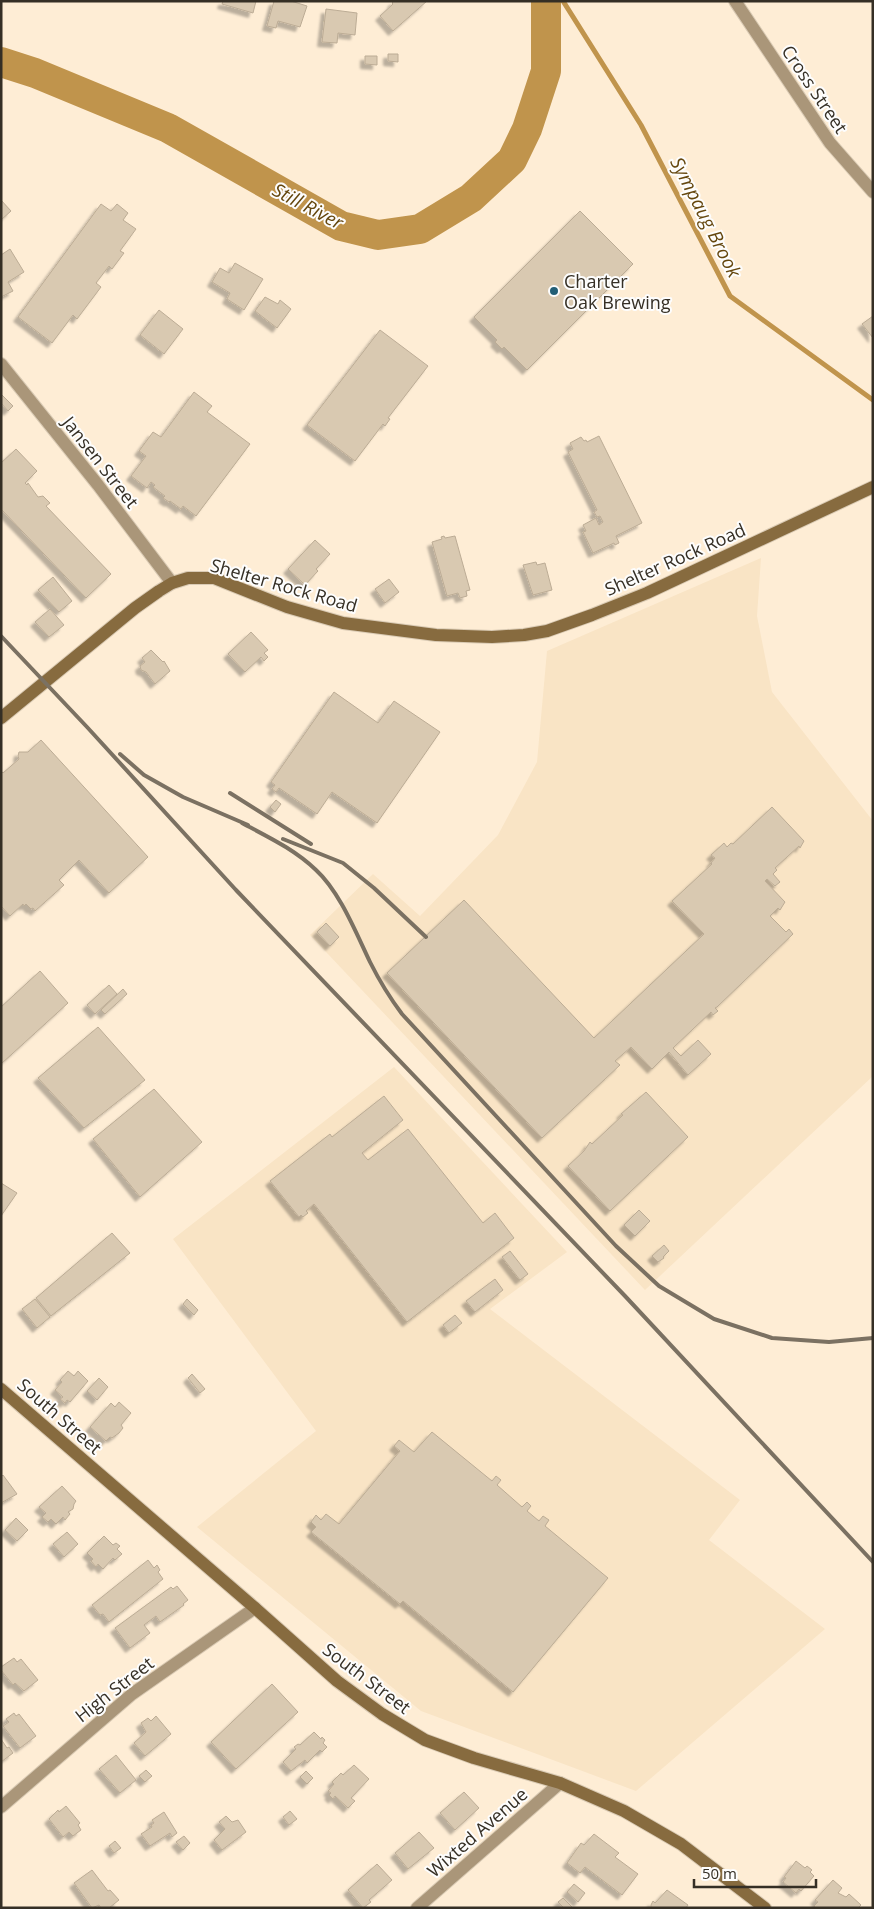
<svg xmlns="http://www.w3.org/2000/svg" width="874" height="1909" font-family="'Open Sans',sans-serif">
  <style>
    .built { fill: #f9e4c5 }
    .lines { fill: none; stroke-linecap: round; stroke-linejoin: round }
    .stream { stroke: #c0944c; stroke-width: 5 }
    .river { stroke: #c0944c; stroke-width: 30 }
    .building { fill: #d9c9b1; stroke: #bcac95; filter: url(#shadow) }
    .street-casing { stroke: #dacbb5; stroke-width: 14 }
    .secondary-casing { stroke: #dacbb5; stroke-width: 14 }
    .street { stroke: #aa9679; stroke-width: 12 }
    .secondary { stroke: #876b3f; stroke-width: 12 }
    .rail { stroke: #7b7162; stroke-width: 4 }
    .poi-dot { fill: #225e76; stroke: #fdfdfd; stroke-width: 2 }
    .labels { text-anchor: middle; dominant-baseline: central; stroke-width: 4; stroke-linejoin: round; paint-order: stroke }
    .street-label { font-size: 18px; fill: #352f25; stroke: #fdfdfd }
    .poi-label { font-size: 18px; fill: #352f25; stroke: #fdfdfd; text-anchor: start }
    .water-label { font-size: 19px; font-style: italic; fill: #65470e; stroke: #fdfdfd }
  </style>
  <defs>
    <filter id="shadow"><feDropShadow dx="-4.5" dy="4.5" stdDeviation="1" flood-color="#0004"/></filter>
  </defs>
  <rect width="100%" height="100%" fill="#feedd5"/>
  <!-- built -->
  <path class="built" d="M761 558 757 616 772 692 873 821V1076L645 1290 310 935 373 874 420 916 498 835 537 762 547 651Z
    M394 1067 567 1252 490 1309 740 1500 709 1540 825 1629 636 1791 421 1711 197 1527 316 1431 173 1239Z"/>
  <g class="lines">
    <!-- stream -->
    <path class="stream" d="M563 1 641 125 730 296 873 400"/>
    <!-- river -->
    <path class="river" d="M1 62 35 73 168 128 341 226 378 235 420 229 471 198 512 160 527 129 546 71V1"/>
  </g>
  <!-- building -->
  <path class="building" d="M223 1H256L253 13 222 4Z
    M274 1H291L307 6 300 27 278 21 276 28 267 26Z
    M394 1H427L393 31 380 16 393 4 392 3Z
    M326 9 357 13 355 35 338 33 337 43 322 42Z
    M388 54H398V62L388 61Z
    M365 56H377V65L365 64Z
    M1 200 11 211 1 220Z
    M101 204 111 211 117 204 128 213 123 220 136 229 120 251 124 253 112 269 109 266 96 283 101 287 77 319 73 315 52 343 18 317Z
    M580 211 633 264 527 370 504 347 502 349 495 342 497 340 474 317Z
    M10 249 24 272 8 282 13 291 1 297V255Z
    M235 263 263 279 244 310 227 299 230 293 212 282 220 268 229 273Z
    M265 297 278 304 280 300 291 309 277 328 255 311Z
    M159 310 183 329 164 354 140 335Z
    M873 316V338L862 324Z
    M380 330 428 366 388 418 390 419 385 426 383 424 355 461 307 425Z
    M194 392 212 406 207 412 250 444 196 516 183 506 181 509 170 501 169 502 163 498 165 496 153 487 155 485 151 482 147 488 131 476 146 456 139 451 153 432 161 437Z
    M1 394 13 406 8 411 1 403Z
    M599 436 642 523 616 536 619 543 615 545 614 543 593 553 583 532 586 531 583 525 596 518 599 525 603 522 600 516 597 517 594 512 597 510 568 452 573 449 570 443 581 437 584 441 586 440 587 442Z
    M16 449 37 471 25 483 27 485 28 483 38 497 43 496 50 503 46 506 111 574 86 598 1 509V463Z
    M444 536 445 538 455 536 470 590 466 591 467 596 460 598 458 593 447 596 432 542 442 539 441 537Z
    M315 540 330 554 316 569 318 571 305 585 288 569Z
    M536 562 537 565 545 563 552 590 533 595 523 565Z
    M53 577 72 601 59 612 38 590Z
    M389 579 399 592 385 603 375 589Z
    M50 609 64 625 49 637 35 622Z
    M251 632 268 650 264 653 268 657 264 661 261 657 245 672 228 654Z
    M151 650 163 662 164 661 170 671 155 684 146 672 141 670 140 666 145 662 142 658Z
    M334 692 378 723 394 701 440 732 377 823 332 792 317 814 279 788 276 792 272 789 275 785 271 782Z
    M41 740 148 857 109 893 79 860 59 880 64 885 35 911 33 908 31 909 26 904 24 906 23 904 10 916 1 906V771L3 773 19 759 18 756 19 752H28Z
    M276 800 281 804 275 812 270 807Z
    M772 807 804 841 800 848 799 846 775 868 777 870 773 874 780 882 775 886 767 879 765 881 785 902 780 910 778 908 770 916 786 932 789 929 793 934 717 1007 715 1008 718 1011 713 1015 711 1012 673 1048 681 1056 698 1040 711 1054 688 1075 669 1052 652 1069 631 1047 615 1061 620 1065 542 1138 387 973 464 900 594 1038 704 934 672 901 712 864 711 863 715 858 711 855 724 843 727 847 731 843 733 844Z
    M326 923 339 937 330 946 317 932Z
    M40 971 68 1003 1 1064V1007Z
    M109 985 117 994 95 1014 87 1005Z
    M123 989 127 994 105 1014 101 1010Z
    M98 1027 145 1080 84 1128 38 1078Z
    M154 1089 202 1142 140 1197 93 1139Z
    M646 1092 688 1137 610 1211 568 1166 584 1151 590 1142 592 1144 623 1115 621 1114Z
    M384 1096 403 1120 362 1153 368 1160 408 1129 483 1223 495 1213 514 1238 407 1322 314 1204 306 1211 308 1213 303 1217 301 1215 299 1217 270 1181 330 1134 332 1137Z
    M1 1183 17 1193 1 1216Z
    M639 1210 650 1221 635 1236 624 1225Z
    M112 1233 130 1253 51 1316 36 1298Z
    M664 1245 669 1251 663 1257 664 1258 658 1262 652 1256Z
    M510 1251 528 1274 520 1280 502 1257Z
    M495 1279 503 1290 475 1312 466 1301Z
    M35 1299 50 1317 37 1328 22 1309Z
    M187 1299 198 1310 194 1315 183 1304Z
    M455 1315 462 1323 449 1333 443 1325Z
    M68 1371 74 1376 78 1371 88 1381 70 1402 67 1400 65 1403 60 1399 63 1397 55 1390 62 1382 60 1380Z
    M192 1374 205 1389 200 1393 188 1378Z
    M99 1378 108 1387 97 1400 87 1391Z
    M119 1402 131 1413 121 1425 123 1428 119 1433 112 1438 110 1437 106 1441 90 1427 111 1403 115 1407Z
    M432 1432 492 1481 496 1476 501 1480 497 1485 522 1507 527 1502 531 1506 527 1511 539 1521 543 1516 549 1520 545 1526 608 1578 513 1692 403 1601 400 1604 311 1532 316 1527 311 1522 316 1515 321 1520 326 1514 339 1524 400 1451 394 1446 399 1440 414 1452Z
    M3 1475 17 1494 1 1503V1477Z
    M62 1486 76 1501 74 1504 73 1509 68 1512 70 1514 65 1520 63 1517 56 1524 51 1519 48 1522 42 1517 46 1513 39 1507Z
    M16 1518 28 1530 17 1541 5 1530Z
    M67 1532 78 1544 64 1557 53 1544Z
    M104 1536 113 1545 116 1543 120 1546 117 1549 122 1554 115 1560 113 1558 103 1569 98 1564 96 1567 91 1561 93 1559 87 1553Z
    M148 1560 154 1568 157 1565 160 1570 158 1572 163 1579 109 1622 103 1614 100 1615 92 1605Z
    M177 1586 188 1600 183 1604 184 1605 160 1622 156 1616 144 1625 150 1633 130 1648 115 1628 171 1587 173 1589Z
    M14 1658 17 1662 21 1659 38 1680 24 1691 15 1683 13 1685 1 1670V1667Z
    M272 1684 298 1712 236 1769 211 1742Z
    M14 1713 16 1716 19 1714 36 1736 20 1748 3 1726 9 1722 6 1719Z
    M156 1716 171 1734 145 1756 134 1743 146 1732 141 1723 148 1718 151 1721Z
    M314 1732 321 1739 322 1737 325 1740 323 1743 327 1747 322 1752 320 1750 307 1763 305 1760 291 1771 283 1762 296 1749 294 1747 298 1744 300 1745Z
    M1 1739 7 1748 9 1747 13 1753 1 1762Z
    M116 1755 136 1780 120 1793 99 1769Z
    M354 1765 369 1779 351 1798 355 1801 348 1808 335 1796 333 1799 329 1795 331 1793 328 1791 334 1784 332 1782 341 1773 343 1775Z
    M146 1770 152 1776 145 1782 139 1776Z
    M306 1771 313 1778 307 1784 300 1777Z
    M464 1792 479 1808 455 1830 440 1813Z
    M66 1806 80 1823 78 1825 81 1830 73 1836 69 1832 63 1837 49 1819 58 1810 59 1812Z
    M290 1811 297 1819 289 1825 283 1817Z
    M164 1812 177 1833 172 1837 170 1833 150 1846 141 1834 152 1827 151 1825 154 1823 152 1820Z
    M226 1816 232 1822 238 1820 246 1832 222 1850 214 1840 225 1829 219 1822Z
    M419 1832 434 1848 408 1869 395 1853Z
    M594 1834 619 1853 615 1857 638 1874 622 1895 585 1867 580 1873 567 1863 581 1843 584 1845Z
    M184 1836 190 1843 183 1850 176 1842Z
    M115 1841 121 1848 114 1853 109 1846Z
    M796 1861 805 1868 807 1866 812 1870 810 1872 814 1876 801 1891 799 1889 796 1893 783 1882 786 1878 784 1877Z
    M377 1864 392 1880 369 1900 371 1902 363 1908 348 1890Z
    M92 1870 108 1891 110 1890 119 1900 109 1908H101L99 1905 92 1908 74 1883Z
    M833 1880 842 1888 838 1893 846 1897 849 1894 861 1905 858 1908H816L814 1906 818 1902 815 1900Z
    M574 1884 585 1893 578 1902 567 1892Z
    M667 1890 688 1905 686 1908H651V1905L653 1901 655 1903Z
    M563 1898 572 1907 571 1908H564L558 1902Z"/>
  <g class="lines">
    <!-- street casing -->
    <g class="street-casing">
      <path id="street" d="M735 1 830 143 873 192
        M1 364 98 485 172 583
        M1 1807 132 1694 255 1608
        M417 1908 560 1783"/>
    </g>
    <!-- secondary casing -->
    <g class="secondary-casing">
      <path id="secondary" d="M1 718 135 608 159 591 172 583 188 578H214L287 607 343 623 436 635 492 637 524 635 547 631 592 615 647 593 873 487
        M1 1389 255 1608 337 1681 382 1714 425 1740 474 1758 560 1783 624 1811 681 1844 765 1908"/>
    </g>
    <!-- street -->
    <use href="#street" class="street"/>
    <!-- secondary -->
    <use href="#secondary" class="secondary"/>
    <!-- rail -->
    <path class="rail" d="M1 636 87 727 236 890 625 1296 873 1562
      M120 754 144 775 183 797 248 825
      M230 793 311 844
      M242 823C268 837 294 849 316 870 340 892 356 933 370 962 379 980 390 998 402 1014L616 1246 659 1286 714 1319 772 1338 829 1342 873 1338
      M283 839 343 863 374 888 426 937"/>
  </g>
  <!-- markers -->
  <circle class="poi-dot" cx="554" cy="291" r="5"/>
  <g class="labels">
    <!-- street labels -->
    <g class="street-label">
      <text transform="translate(815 89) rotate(56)">Cross Street</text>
      <text transform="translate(101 462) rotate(52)">Jansen Street</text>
      <text transform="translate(675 559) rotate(-24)">Shelter Rock Road</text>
      <text transform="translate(284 585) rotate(16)">Shelter Rock Road</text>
      <text transform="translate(60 1416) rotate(41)">South Street</text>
      <text transform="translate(367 1678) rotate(37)">South Street</text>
      <text transform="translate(114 1689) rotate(-38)">High Street</text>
      <text transform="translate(477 1832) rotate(-41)">Wixted Avenue</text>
    </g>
    <!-- poi labels -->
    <g class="poi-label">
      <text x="564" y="281">Charter<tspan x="564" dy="21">Oak Brewing</tspan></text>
    </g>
    <!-- water labels -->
    <g class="water-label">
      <text transform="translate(308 206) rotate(28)">Still River</text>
      <text transform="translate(706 217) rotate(63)">Sympaug Brook</text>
    </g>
  </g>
  <!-- border -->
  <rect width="874" height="1909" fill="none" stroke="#352f25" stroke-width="5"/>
  <!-- scale -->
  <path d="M694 1879v8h122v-8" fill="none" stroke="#352f25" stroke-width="2.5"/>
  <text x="702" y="1879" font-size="15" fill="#352f25" stroke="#fdfdfd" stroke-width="4" paint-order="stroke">50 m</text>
</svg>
